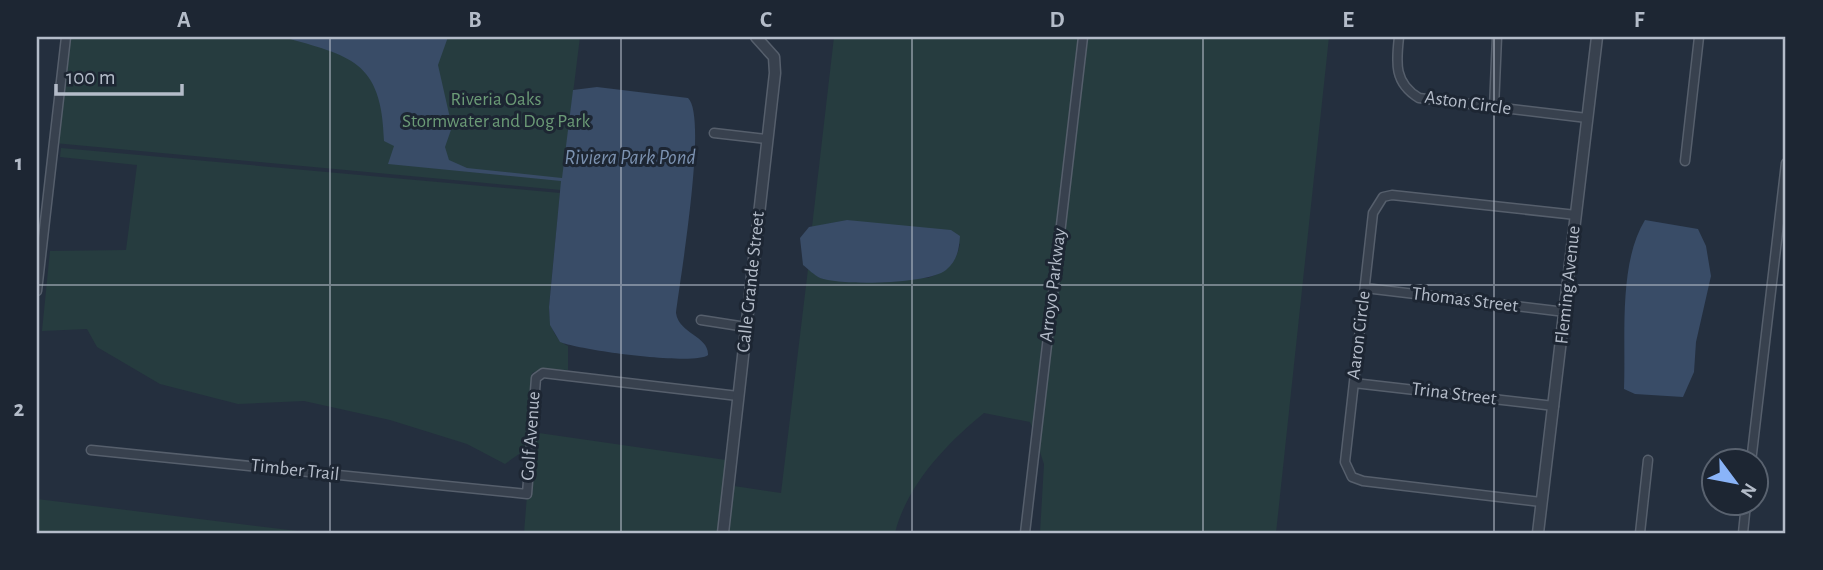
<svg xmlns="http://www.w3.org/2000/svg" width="1823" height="570" font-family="'Alegreya Sans',sans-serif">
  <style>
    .green { fill: #263c3f }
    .water { fill: #394c67 }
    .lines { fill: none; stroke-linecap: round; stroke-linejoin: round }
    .minor-casing { stroke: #565f6c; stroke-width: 11 }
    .tertiary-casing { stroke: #565f6c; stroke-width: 13 }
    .minor { stroke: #38414e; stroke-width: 8 }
    .tertiary { stroke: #38414e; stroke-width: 10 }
    .grid { fill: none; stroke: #b4bcc9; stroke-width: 2; stroke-opacity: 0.55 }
    .labels { text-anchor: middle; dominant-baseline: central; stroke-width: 6; stroke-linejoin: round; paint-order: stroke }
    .park-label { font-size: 19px; fill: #6b9a76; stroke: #1d2633 }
    .street-label { font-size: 19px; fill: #b4bcc9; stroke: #1d2633 }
    .water-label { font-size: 21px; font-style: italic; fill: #7c92b1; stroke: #1d2633 }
    .neatline { fill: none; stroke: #b4bcc9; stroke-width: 2.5 }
    .grid-label { font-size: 23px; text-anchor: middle; font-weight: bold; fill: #b4bcc9 }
  </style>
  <rect width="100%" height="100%" fill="#242f3e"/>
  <!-- green -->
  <path class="green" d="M66 37H580L561 190 54 143Z
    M834 37H1078L1032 427 1030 422 984 413C946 444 907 485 895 533H728L734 486 781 493 808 269 820 278H928C946 271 956 264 960 244L847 220 812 227Z
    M1088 37H1329L1276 533H1040L1044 464 1039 449Z
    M61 148 560 193 549 307C550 322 552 339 568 346V370L542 369 532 373 526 449 505 464 467 444 390 420 304 401 238 404 160 384 97 347 87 329 42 331 50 251 126 250 137 165 60 157Z
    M532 432 733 461 723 533H524Z
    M37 499 314 533H37Z"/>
  <!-- water -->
  <path class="water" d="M283 37H448L438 65 452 127 445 147 449 160 467 168 562 178 573 90 597 87 688 98C708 116 680 279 676 313 679 334 709 336 708 355 695 366 579 350 560 342L550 325 549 307 561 181 388 164 394 146 384 141C382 60 350 56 283 37Z
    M847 220 951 230 960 236C959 250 957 261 946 270 930 284 841 286 820 278 814 275 808 269 803 265L800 238 809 227Z
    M1645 220 1698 229 1706 246 1711 276 1696 342 1694 372 1683 397 1635 394 1624 389C1626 338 1618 264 1645 220Z"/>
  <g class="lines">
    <!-- minor casing -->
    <g class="minor-casing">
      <path id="minor" d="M1399 37C1396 63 1394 83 1419 98L1587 118
        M1494 108 1497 37
        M714 133 767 139
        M1685 161 1699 37
        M1365 288 1565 312
        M37 291 66 37
        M701 320 746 327
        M1354 383 1554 406
        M91 450 527 494 536 378 543 373 738 396
        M1751 462 1786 163
        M1541 502 1363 481 1352 477 1345 462 1373 213 1383 197 1392 195 1576 215
        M1025 533 1083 37
        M1640 533 1648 460
        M1743 533 1746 504"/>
    </g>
    <!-- tertiary casing -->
    <g class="tertiary-casing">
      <path id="tertiary" d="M723 533 775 73 774 57 756 37
        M1538 533 1597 37"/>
    </g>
    <!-- minor -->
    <use href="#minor" class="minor"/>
    <!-- tertiary -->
    <use href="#tertiary" class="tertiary"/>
  </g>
  <!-- grid -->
  <path class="grid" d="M330 37V533M621 37V533M912 37V533M1203 37V533M1494 37V533M37 285H1786"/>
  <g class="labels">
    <!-- park labels -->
    <g class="park-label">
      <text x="496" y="99">Riveria Oaks<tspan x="496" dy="22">Stormwater and Dog Park</tspan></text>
    </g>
    <!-- street labels -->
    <g class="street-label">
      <text transform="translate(1468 103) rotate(8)">Aston Circle</text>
      <text transform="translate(751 282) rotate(-84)">Calle Grande Street</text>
      <text transform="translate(1053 285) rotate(-83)">Arroyo Parkway</text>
      <text transform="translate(1568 285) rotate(-84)">Fleming Avenue</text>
      <text transform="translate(1465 300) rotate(7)">Thomas Street</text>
      <text transform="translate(1359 335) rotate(-83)">Aaron Circle</text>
      <text transform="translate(1454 394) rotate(7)">Trina Street</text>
      <text transform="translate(531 436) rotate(-86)">Golf Avenue</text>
      <text transform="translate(295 470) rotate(6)">Timber Trail</text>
    </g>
    <!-- water labels -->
    <g class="water-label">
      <text x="630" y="157">Riviera Park Pond</text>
    </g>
  </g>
  <!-- border -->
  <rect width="1823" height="570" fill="none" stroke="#1d2633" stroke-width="77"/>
  <!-- north arrow -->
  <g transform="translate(1735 482) rotate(122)"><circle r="33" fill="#1d2633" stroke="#59626f" stroke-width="2"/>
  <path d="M0-5L12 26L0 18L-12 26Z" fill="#8ab4f8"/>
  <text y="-10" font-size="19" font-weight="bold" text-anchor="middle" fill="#b4bcc9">N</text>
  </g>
  <!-- scale -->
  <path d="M56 84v10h126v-10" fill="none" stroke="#b4bcc9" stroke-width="3.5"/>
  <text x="66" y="84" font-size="21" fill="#b4bcc9" stroke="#1d2633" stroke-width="5" paint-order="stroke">100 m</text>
  <rect x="38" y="38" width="1746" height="494" class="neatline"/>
  <g class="grid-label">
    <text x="184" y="27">A</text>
    <text x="475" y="27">B</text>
    <text x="766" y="27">C</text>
    <text x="1057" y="27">D</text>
    <text x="1348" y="27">E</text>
    <text x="1639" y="27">F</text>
    <text x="19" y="170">1</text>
    <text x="19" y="416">2</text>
  </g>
</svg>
